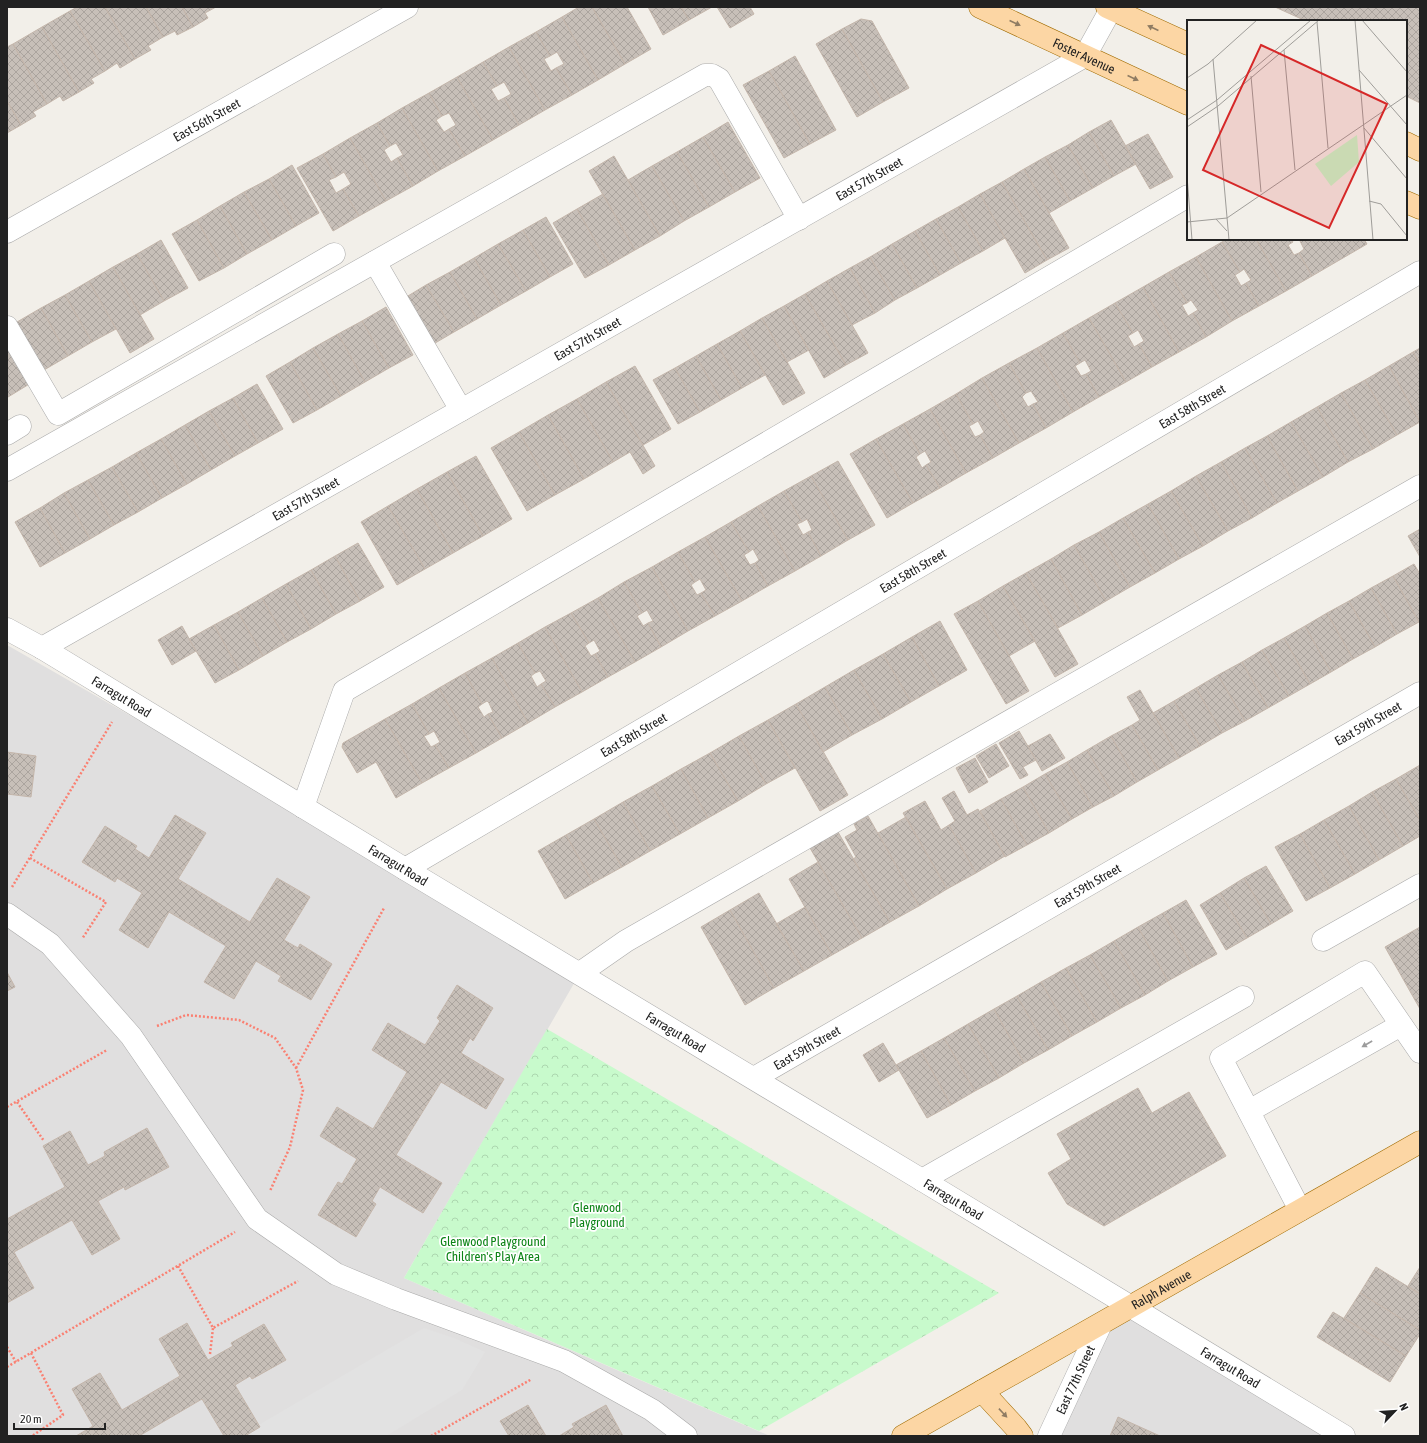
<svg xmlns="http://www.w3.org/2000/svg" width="1427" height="1443" font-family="'Asap Condensed',sans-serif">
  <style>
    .residential { fill: #e0dfdf }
    .park { fill: url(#park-crowns) }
    .parking { fill: #e2e2e2 }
    .building { fill: url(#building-cross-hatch); stroke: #c4b6ab }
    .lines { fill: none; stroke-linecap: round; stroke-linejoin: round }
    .minor-casing { stroke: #a9a9a9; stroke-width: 23 }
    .major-casing { stroke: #a06b00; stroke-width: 23 }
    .path { stroke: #fa8072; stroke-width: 2.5; stroke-dasharray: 2 2; stroke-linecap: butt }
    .minor { stroke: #fff; stroke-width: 22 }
    .major { stroke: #fcd6a4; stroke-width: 22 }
    .oneway { fill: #8f7c63 }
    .oneway2 { fill: #9c9c9c }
    .labels { text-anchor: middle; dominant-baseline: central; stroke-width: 3.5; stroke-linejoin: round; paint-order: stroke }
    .street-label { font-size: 13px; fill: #222; stroke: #fff }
    .park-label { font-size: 13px; fill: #0c8416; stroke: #fff }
    .inset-road { fill: none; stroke: #9f9d99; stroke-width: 1 }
    .view { fill: #d62828; fill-opacity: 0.15; stroke: #d62828; stroke-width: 2 }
    .inset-edge { fill: none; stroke: #222; stroke-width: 2 }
  </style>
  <defs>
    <pattern id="park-crowns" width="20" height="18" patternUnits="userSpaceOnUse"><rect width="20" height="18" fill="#c8facc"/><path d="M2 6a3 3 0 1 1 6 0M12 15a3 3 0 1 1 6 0" fill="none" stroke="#acd6af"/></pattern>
    <pattern id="building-cross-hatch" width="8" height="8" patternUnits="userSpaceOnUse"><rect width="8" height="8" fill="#c7bfb8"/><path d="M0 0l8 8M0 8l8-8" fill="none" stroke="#aba49e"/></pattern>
  </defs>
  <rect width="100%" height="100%" fill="#f2efe9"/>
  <!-- residential -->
  <path class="residential" d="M7 645 580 973 404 1278 770 1436H7Z
    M1130 1307 1344 1436H1049L1101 1324Z"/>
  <!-- park -->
  <path class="park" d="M547 1029 999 1293 759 1431 404 1278Z"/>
  <!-- parking -->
  <path class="parking" d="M424 1328 454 1338 485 1352 462 1390 386 1436H240Z"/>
  <!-- building -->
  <path class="building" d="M77 7H105L135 59 120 68 117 63 105 71 70 11Z
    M105 7H146L163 37 148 46 151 50 135 59Z
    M146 7H182L193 27 177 35 175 31 163 37Z
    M182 7H216L205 13 208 18 193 27Z
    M579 7H592L625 64 598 80 562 17Z
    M592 7H627L651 49 625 64Z
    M648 7H681L689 20 663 35Z
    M681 7H712L689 20Z
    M717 7H750L754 14 730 28Z
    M1275 7H1420V103L1406 96V21H1306Z
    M70 11 105 71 91 79 94 83 79 92 42 27Z
    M562 17 598 80 572 95 556 68 564 64 557 52 550 56 536 32Z
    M861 19 872 21 909 88 883 102 842 29Z
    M42 27 79 92 63 101 60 96 47 104 13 44Z
    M842 29 883 102 857 117 816 44Z
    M536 32 550 56 544 59 551 71 556 68 572 95 545 110 509 47Z
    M13 44 47 104 33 112 36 116 21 125 7 101V47Z
    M509 47 545 110 519 125 504 98 511 94 504 82 497 86 483 62Z
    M795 56 836 130 810 144 769 71Z
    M483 62 497 86 491 89 498 101 504 98 519 125 493 140 457 77Z
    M769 71 810 144 784 158 743 85Z
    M457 77 493 140 465 156 449 129 456 125 449 113 442 116 429 93Z
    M429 93 442 116 436 120 444 132 449 129 465 156 438 171 402 108Z
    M7 101 21 125 7 133Z
    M402 108 438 171 413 186 397 158 403 155 396 143 390 146 377 123Z
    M1111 120 1136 164 1114 176 1089 132Z
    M728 122 760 178 735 192 703 137Z
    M377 123 390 146 384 150 391 162 397 158 413 186 386 201 350 138Z
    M1089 132 1114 176 1093 188 1068 145Z
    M1148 134 1173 177 1150 189 1125 146Z
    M703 137 735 192 709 207 677 152Z
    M350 138 386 201 359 216 343 189 351 184 344 172 336 177 323 154Z
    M1068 145 1093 188 1070 201 1045 157Z
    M677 152 709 207 684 221 652 166Z
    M323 154 336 177 329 180 336 193 343 189 359 216 333 231 297 168Z
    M614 156 660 236 635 250 589 171Z
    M1045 157 1070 201 1049 213 1024 169Z
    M292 165 319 213 296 226 269 179Z
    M652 166 684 221 660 236 628 180Z
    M1024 169 1069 248 1047 260 1002 182Z
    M269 179 296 226 272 240 244 192Z
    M1002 182 1047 260 1025 273 980 194Z
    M244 192 272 240 247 254 220 206Z
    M603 194 635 250 609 265 577 209Z
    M980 194 1005 238 983 251 958 207Z
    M220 206 247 254 224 268 197 220Z
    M958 207 983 251 961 263 936 219Z
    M577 209 609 265 585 278 553 223Z
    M546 217 573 264 550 277 523 230Z
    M936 219 961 263 940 275 915 231Z
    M197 220 224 268 199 281 172 234Z
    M523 230 550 277 526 291 498 244Z
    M915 231 940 275 917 288 892 244Z
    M1227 239H1256L1286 291 1259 306 1246 283 1251 280 1249 277 1244 269 1240 272 1222 242Z
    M1256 239H1291L1293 242 1288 245 1294 255 1299 253 1312 276 1286 291Z
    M1299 239H1364L1367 244 1312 276 1299 253 1304 249Z
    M161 240 188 288 164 301 137 254Z
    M1222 242 1240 272 1235 275 1241 286 1246 283 1259 306 1232 321 1196 257Z
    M498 244 526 291 501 305 474 258Z
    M892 244 917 288 895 300 870 257Z
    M137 254 164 301 140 315 113 267Z
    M870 257 895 300 875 313 850 268Z
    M1196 257 1232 321 1206 337 1193 313 1198 310 1191 300 1187 303 1169 272Z
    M474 258 501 305 477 319 450 272Z
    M113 267 154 339 130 353 89 281Z
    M850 268 875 313 852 325 827 281Z
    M450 272 477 319 454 332 426 285Z
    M1169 272 1187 303 1182 305 1188 316 1193 313 1206 337 1179 352 1143 287Z
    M89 281 116 329 92 342 65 295Z
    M827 281 868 353 846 365 805 294Z
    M426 285 454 332 430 346 403 299Z
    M1143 287 1179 352 1152 367 1139 344 1144 341 1138 330 1133 333 1115 303Z
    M805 294 846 365 824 378 784 306Z
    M65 295 92 342 68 356 41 308Z
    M1115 303 1133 333 1128 336 1133 345 1134 347 1139 344 1152 367 1126 382 1089 318Z
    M784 306 809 350 787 362 762 318Z
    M386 307 413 355 389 368 362 321Z
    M41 308 68 356 44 370 17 322Z
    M762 318 805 393 783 405 740 331Z
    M1089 318 1126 382 1099 397 1086 374 1091 371 1085 360 1080 363 1063 333Z
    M362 321 389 368 365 382 338 334Z
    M740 331 765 375 742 388 717 344Z
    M1063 333 1080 363 1075 366 1081 376 1086 374 1099 397 1073 412 1037 348Z
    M338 334 365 382 341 396 313 348Z
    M7 342 31 383 8 397 7 396Z
    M717 344 742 388 721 400 696 356Z
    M313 348 341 396 317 410 290 362Z
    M1037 348 1073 412 1046 428 1033 404 1038 402 1031 391 1026 393 1009 363Z
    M1420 348V364L1413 352Z
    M1413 352 1420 364V422L1389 366Z
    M696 356 721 400 700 412 675 368Z
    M290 362 317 410 293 423 266 376Z
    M1009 363 1026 393 1022 397 1028 407 1033 404 1046 428 1019 443 982 378Z
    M635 366 671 429 643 445 606 382Z
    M1389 366 1420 422 1397 435 1365 380Z
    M675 368 700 412 678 424 653 380Z
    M982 378 1019 443 993 458 980 435 984 432 978 421 973 424 956 394Z
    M1365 380 1397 435 1373 449 1341 393Z
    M606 382 655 466 643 474 630 452 613 462 577 399Z
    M257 384 283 429 258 443 233 398Z
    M1341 393 1373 449 1348 462 1317 407Z
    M956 394 973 424 969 426 975 437 980 435 993 458 966 473 930 409Z
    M233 398 258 443 235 456 209 411Z
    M577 399 613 462 584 479 548 415Z
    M1317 407 1348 462 1323 477 1291 422Z
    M930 409 966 473 940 488 926 465 931 462 925 451 920 454 903 424Z
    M209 411 235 456 211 470 185 425Z
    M548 415 584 479 555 495 519 432Z
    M1291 422 1323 477 1298 491 1267 436Z
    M903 424 920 454 916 457 922 468 926 465 940 488 913 503 876 439Z
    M185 425 211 470 187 484 161 439Z
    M519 432 555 495 527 511 491 448Z
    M1267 436 1298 491 1277 503 1245 448Z
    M161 439 187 484 162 498 136 453Z
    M876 439 913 503 887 518 850 454Z
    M1245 448 1277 503 1252 518 1221 462Z
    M136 453 162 498 138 512 112 467Z
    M476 456 512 519 483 536 447 472Z
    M838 461 875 525 848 540 811 476Z
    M1221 462 1252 518 1228 531 1196 476Z
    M112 467 138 512 114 525 88 480Z
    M447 472 483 536 453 553 417 489Z
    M811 476 848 540 821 556 808 532 812 530 807 519 802 522 784 491Z
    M1196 476 1228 531 1203 546 1171 491Z
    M88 480 114 525 90 539 64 493Z
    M417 489 453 553 425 569 388 506Z
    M784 491 802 522 797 524 798 526 803 535 808 532 821 556 795 571 758 506Z
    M1171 491 1203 546 1179 559 1148 504Z
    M64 493 90 539 65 553 40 508Z
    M1148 504 1179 559 1155 573 1123 518Z
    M388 506 425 569 397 585 361 522Z
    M758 506 795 571 768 586 755 563 759 560 753 549 749 552 731 522Z
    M40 508 65 553 40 567 15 522Z
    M1123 518 1155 573 1130 587 1099 532Z
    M731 522 749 552 744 555 750 565 755 563 768 586 742 601 705 537Z
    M1420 529V557L1408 536Z
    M1099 532 1130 587 1106 601 1074 545Z
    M705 537 742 601 715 616 701 593 706 590 700 579 695 582 678 552Z
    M358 543 384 587 360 601 335 556Z
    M1074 545 1106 601 1082 615 1051 559Z
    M678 552 695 582 691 585 697 595 701 593 715 616 688 631 652 567Z
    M335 556 360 601 336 614 311 570Z
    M1051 559 1082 615 1058 628 1026 573Z
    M1414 564 1420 574V621L1419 622 1393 576Z
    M652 567 688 631 661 647 648 623 653 621 647 610 642 613 624 582Z
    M311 570 336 614 311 629 286 584Z
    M1026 573 1078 664 1055 677 1003 586Z
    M1393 576 1419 622 1397 634 1371 588Z
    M624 582 642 613 637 616 642 624 643 626 648 623 661 647 635 662 598 598Z
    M286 584 311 629 287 642 262 598Z
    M1003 586 1035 641 1009 656 978 601Z
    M1371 588 1397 634 1375 647 1349 601Z
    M262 598 287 642 263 656 238 612Z
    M598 598 635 662 608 677 595 654 600 651 594 640 589 643 571 613Z
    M978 601 1029 691 1006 704 954 614Z
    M1349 601 1375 647 1353 659 1327 613Z
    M238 612 263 656 239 670 214 625Z
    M571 613 589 643 585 646 591 656 595 654 608 677 582 692 545 627Z
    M1327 613 1353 659 1331 672 1305 626Z
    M940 621 967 670 939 686 912 637Z
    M214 625 239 670 215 683 189 639Z
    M182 626 196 651 172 665 158 640Z
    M1305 626 1331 672 1310 684 1284 638Z
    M545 627 582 692 555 707 541 684 546 681 540 671 535 673 518 643Z
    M912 637 939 686 911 702 883 654Z
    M1284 638 1310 684 1289 696 1262 650Z
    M518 643 535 673 531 676 537 687 541 684 555 707 528 723 492 658Z
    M1262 650 1289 696 1268 708 1242 662Z
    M883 654 911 702 882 719 854 670Z
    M492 658 528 723 502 738 488 714 493 712 489 703 487 701 482 704 465 673Z
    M1242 662 1268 708 1245 721 1218 675Z
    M854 670 882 719 852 735 825 687Z
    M465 673 482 704 478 707 484 717 488 714 502 738 476 753 439 688Z
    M1218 675 1245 721 1222 733 1196 688Z
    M825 687 852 735 823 752 796 704Z
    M439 688 476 753 449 768 435 745 440 742 434 731 429 734 412 704Z
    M1196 688 1222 733 1200 746 1174 701Z
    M1140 690 1179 758 1158 770 1132 725 1140 720 1127 697Z
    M1174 701 1200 746 1179 758 1153 713Z
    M412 704 429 734 424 736 431 747 435 745 449 768 422 783 385 719Z
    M796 704 848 795 820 811 768 720Z
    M385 719 422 783 396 798 376 762 357 773 342 747 343 743Z
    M768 720 795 768 766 784 739 736Z
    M1132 725 1158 770 1137 782 1111 736Z
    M1019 731 1036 760 1023 767 1028 775 1020 779 999 743Z
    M1050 734 1065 758 1042 771 1028 746Z
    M739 736 766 784 738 801 710 753Z
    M1111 736 1137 782 1114 796 1087 750Z
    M996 744 1009 766 989 778 976 756Z
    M1087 750 1114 796 1093 807 1067 762Z
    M7 752 36 756 31 797 7 794Z
    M710 753 738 801 708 818 681 769Z
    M975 758 988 782 969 793 956 768Z
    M1067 762 1093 807 1072 819 1045 774Z
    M1420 765V820L1396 779Z
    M681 769 708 818 680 834 652 786Z
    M1045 774 1072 819 1049 833 1023 787Z
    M1396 779 1420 820V836L1403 846 1372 792Z
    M652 786 680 834 650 851 623 802Z
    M1023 787 1049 833 1027 845 1001 799Z
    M954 791 967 815 978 809 1005 856 976 873 949 825 955 821 942 798Z
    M1372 792 1403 846 1379 860 1349 806Z
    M1001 799 1027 845 1005 857 980 811Z
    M925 801 941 830 949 825 976 873 947 889 903 813Z
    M623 802 650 851 622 867 594 819Z
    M1349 806 1379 860 1355 874 1324 820Z
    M175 815 206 833 178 879 250 922 277 878 310 897 284 940 298 948 300 944 332 964 311 1000 278 981 281 976 256 961 234 999 204 982 226 946 169 912 148 948 119 930 142 893 117 878 115 882 82 862 105 826 137 846 135 849 149 858Z
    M868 816 919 906 890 922 853 859 856 857 845 837 857 830 854 824Z
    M906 817 947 889 919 906 878 833Z
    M594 819 622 867 593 883 566 835Z
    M1324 820 1355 874 1330 888 1300 834Z
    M838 832 890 922 862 938 810 848Z
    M1300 834 1330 888 1306 901 1275 847Z
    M566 835 593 883 565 899 538 851Z
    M818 862 862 938 832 955 789 879Z
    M1266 866 1293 911 1271 924 1244 878Z
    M1244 878 1271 924 1247 938 1220 893Z
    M759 893 804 971 774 988 730 910Z
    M1220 893 1247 938 1226 950 1200 905Z
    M1186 900 1217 954 1193 967 1163 913Z
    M805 907 832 955 804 971 776 924Z
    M730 910 774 988 745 1005 701 927Z
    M1163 913 1193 967 1168 981 1138 927Z
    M1138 927 1168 981 1145 995 1114 941Z
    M1420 927V1009L1385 947Z
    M1114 941 1145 995 1121 1008 1090 955Z
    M1090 955 1121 1008 1097 1022 1066 968Z
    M1066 968 1097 1022 1072 1036 1041 982Z
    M7 972 15 987 7 991Z
    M1041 982 1072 1036 1048 1050 1017 996Z
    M457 985 493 1008 473 1041 470 1038 461 1053 504 1079 486 1109 441 1082 396 1155 442 1183 423 1213 380 1187 372 1201 376 1204 356 1237 318 1215 338 1182 342 1184 357 1159 320 1136 337 1107 373 1129 407 1072 372 1050 388 1023 425 1045 440 1021 437 1018Z
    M1017 996 1048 1050 1024 1063 994 1009Z
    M994 1009 1024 1063 999 1078 968 1024Z
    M968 1024 999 1078 975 1091 944 1038Z
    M944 1038 975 1091 951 1105 921 1051Z
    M883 1043 899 1070 879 1082 863 1055Z
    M921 1051 951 1105 927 1118 896 1065Z
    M1138 1088 1152 1113 1189 1092 1226 1156 1104 1226 1067 1204 1048 1173 1071 1159 1057 1134Z
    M147 1128 169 1167 125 1190 124 1187 98 1201 120 1239 92 1255 72 1220 14 1252 34 1288 7 1303V1219L65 1187 43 1146 70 1131 88 1165 105 1156 104 1152Z
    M1376 1267 1420 1294V1330L1360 1293Z
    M1420 1267V1294L1408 1286Z
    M1360 1293 1420 1330V1334L1406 1356 1344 1318Z
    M1333 1312 1406 1356 1390 1382 1317 1337Z
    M187 1323 208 1360 233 1346 231 1343 264 1324 286 1360 252 1379 250 1376 235 1385 260 1427 245 1436H224L202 1399 139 1436H76L93 1426 72 1389 100 1373 122 1410 180 1376 159 1339Z
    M528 1405 546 1436H509L500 1421Z
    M606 1405 623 1436H559L574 1427 572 1424Z
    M1118 1417 1160 1436H1110Z"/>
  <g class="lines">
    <!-- minor casing -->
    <g class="minor-casing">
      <g id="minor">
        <path id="s1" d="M7 232 407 7"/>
        <path d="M375 262 461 410"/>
        <path d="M7 327 58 414 334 254"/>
        <path d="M7 434 20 426"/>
        <path d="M7 470 705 75H712L719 79 799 219"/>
        <path id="s2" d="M7 629 42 648 405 869 922 1180 1344 1436"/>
        <path id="s3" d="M42 648 1085 56 1111 9"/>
        <path d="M303 807 344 691 1188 196"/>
        <path id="s4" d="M405 869 1420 272"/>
        <path d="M7 914 50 944 131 1036 257 1219 336 1274 396 1299 564 1361 652 1410 686 1436"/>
        <path d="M1323 940 1420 885"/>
        <path d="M580 973 626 941 1420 486"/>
        <path id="s5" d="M754 1078 1420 693"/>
        <path d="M1249 1111 1401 1025"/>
        <path d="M922 1180 1243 997"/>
        <path d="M1300 1210 1221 1058 1365 972 1420 1052"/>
        <path id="s6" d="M1049 1436 1101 1324"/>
      </g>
    </g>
    <!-- major casing -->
    <g class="major-casing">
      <g id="major">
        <path id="s7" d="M980 7 1188 104"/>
        <path d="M1107 7 1188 44"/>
        <path d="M1406 143 1420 150"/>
        <path d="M1406 202 1420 208"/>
        <path d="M982 1391 1016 1428 1022 1436"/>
        <path id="s8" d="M903 1436 1420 1142"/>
      </g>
    </g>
    <!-- path -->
    <path class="path" d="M30 858 106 902 82 939
      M12 887 112 722
      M157 1026 186 1015 239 1020 275 1038 296 1068 303 1090 290 1147 270 1191
      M296 1068 384 908
      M17 1102 44 1141
      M7 1107 107 1050
      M178 1266 213 1328 298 1281
      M7 1347 16 1362
      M31 1353 63 1415 32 1436
      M210 1354 213 1328
      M7 1367 235 1232
      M431 1436 532 1379"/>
    <!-- minor -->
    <use href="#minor" class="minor"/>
    <!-- major -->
    <use href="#major" class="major"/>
  </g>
  <!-- one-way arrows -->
  <defs><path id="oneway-solid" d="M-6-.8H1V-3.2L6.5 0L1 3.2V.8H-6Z"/></defs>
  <g class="oneway">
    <use href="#oneway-solid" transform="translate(1015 23) rotate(25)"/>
    <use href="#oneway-solid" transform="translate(1153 28) rotate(-155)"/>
    <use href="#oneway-solid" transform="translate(1133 78) rotate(25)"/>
    <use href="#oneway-solid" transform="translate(1003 1413) rotate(47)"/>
  </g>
  <use class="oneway2" href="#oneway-solid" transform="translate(1367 1044) rotate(150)"/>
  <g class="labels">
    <!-- street labels -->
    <g class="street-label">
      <text stroke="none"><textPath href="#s7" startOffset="115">Foster Avenue</textPath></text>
      <text stroke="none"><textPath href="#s1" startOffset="229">East 56th Street</textPath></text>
      <text stroke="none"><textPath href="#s3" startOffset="951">East 57th Street</textPath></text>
      <text stroke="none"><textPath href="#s3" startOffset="627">East 57th Street</textPath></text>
      <text stroke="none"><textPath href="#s4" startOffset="913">East 58th Street</textPath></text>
      <text stroke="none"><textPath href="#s3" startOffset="303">East 57th Street</textPath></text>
      <text stroke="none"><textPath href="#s4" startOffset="589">East 58th Street</textPath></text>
      <text stroke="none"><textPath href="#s2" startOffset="133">Farragut Road</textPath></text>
      <text stroke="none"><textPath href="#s5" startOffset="709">East 59th Street</textPath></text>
      <text stroke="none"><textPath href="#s4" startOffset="265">East 58th Street</textPath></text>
      <text stroke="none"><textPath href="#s2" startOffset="457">Farragut Road</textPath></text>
      <text stroke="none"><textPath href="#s5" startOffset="385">East 59th Street</textPath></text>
      <text stroke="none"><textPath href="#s2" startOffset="781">Farragut Road</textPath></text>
      <text stroke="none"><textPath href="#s5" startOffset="61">East 59th Street</textPath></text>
      <text stroke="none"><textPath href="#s2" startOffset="1105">Farragut Road</textPath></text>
      <text stroke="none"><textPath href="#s8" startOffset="297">Ralph Avenue</textPath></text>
      <text stroke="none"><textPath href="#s2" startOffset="1429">Farragut Road</textPath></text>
      <text stroke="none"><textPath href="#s6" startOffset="62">East 77th Street</textPath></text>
    </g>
    <!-- park labels -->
    <g class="park-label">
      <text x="597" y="1207">Glenwood<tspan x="597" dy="15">Playground</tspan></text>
      <text x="493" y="1241">Glenwood Playground<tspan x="493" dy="15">Children's Play Area</tspan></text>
    </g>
  </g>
  <!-- overview -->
  <g transform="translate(1187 20)">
    <rect width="220" height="220" fill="#f2efe9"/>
    <path d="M170 115 172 142 144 166 128 144Z" fill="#c8facc"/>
    <path class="inset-road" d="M168 0 186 220M175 0 220 52M130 2 141 128M97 30 108 150M26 39 42 220M172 50 220 105M64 56 74 172M0 58 21 44 70 0M0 100 30 80 124 0M0 107 31 86 132 0M177 108 220 159M0 156 5 220M182 181 194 184 220 216M40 198 220 75M29 199 40 211M0 202 40 198"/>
    <path class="view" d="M74 25 200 84 142 208 16 150Z"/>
    <rect width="220" height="220" class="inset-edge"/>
  </g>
  <!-- border -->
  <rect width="1427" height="1443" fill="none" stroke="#222222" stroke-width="16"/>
  <!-- north arrow -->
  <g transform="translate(1395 1411) rotate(65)" stroke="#ffffff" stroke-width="3" paint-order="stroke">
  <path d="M0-3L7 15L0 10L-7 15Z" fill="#222222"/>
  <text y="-6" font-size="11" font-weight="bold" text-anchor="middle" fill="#222222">N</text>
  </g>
  <!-- scale -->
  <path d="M14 1423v6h91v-6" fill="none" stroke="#222222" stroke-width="2"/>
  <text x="20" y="1423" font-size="12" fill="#222222" stroke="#ffffff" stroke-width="3" paint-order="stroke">20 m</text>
</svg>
